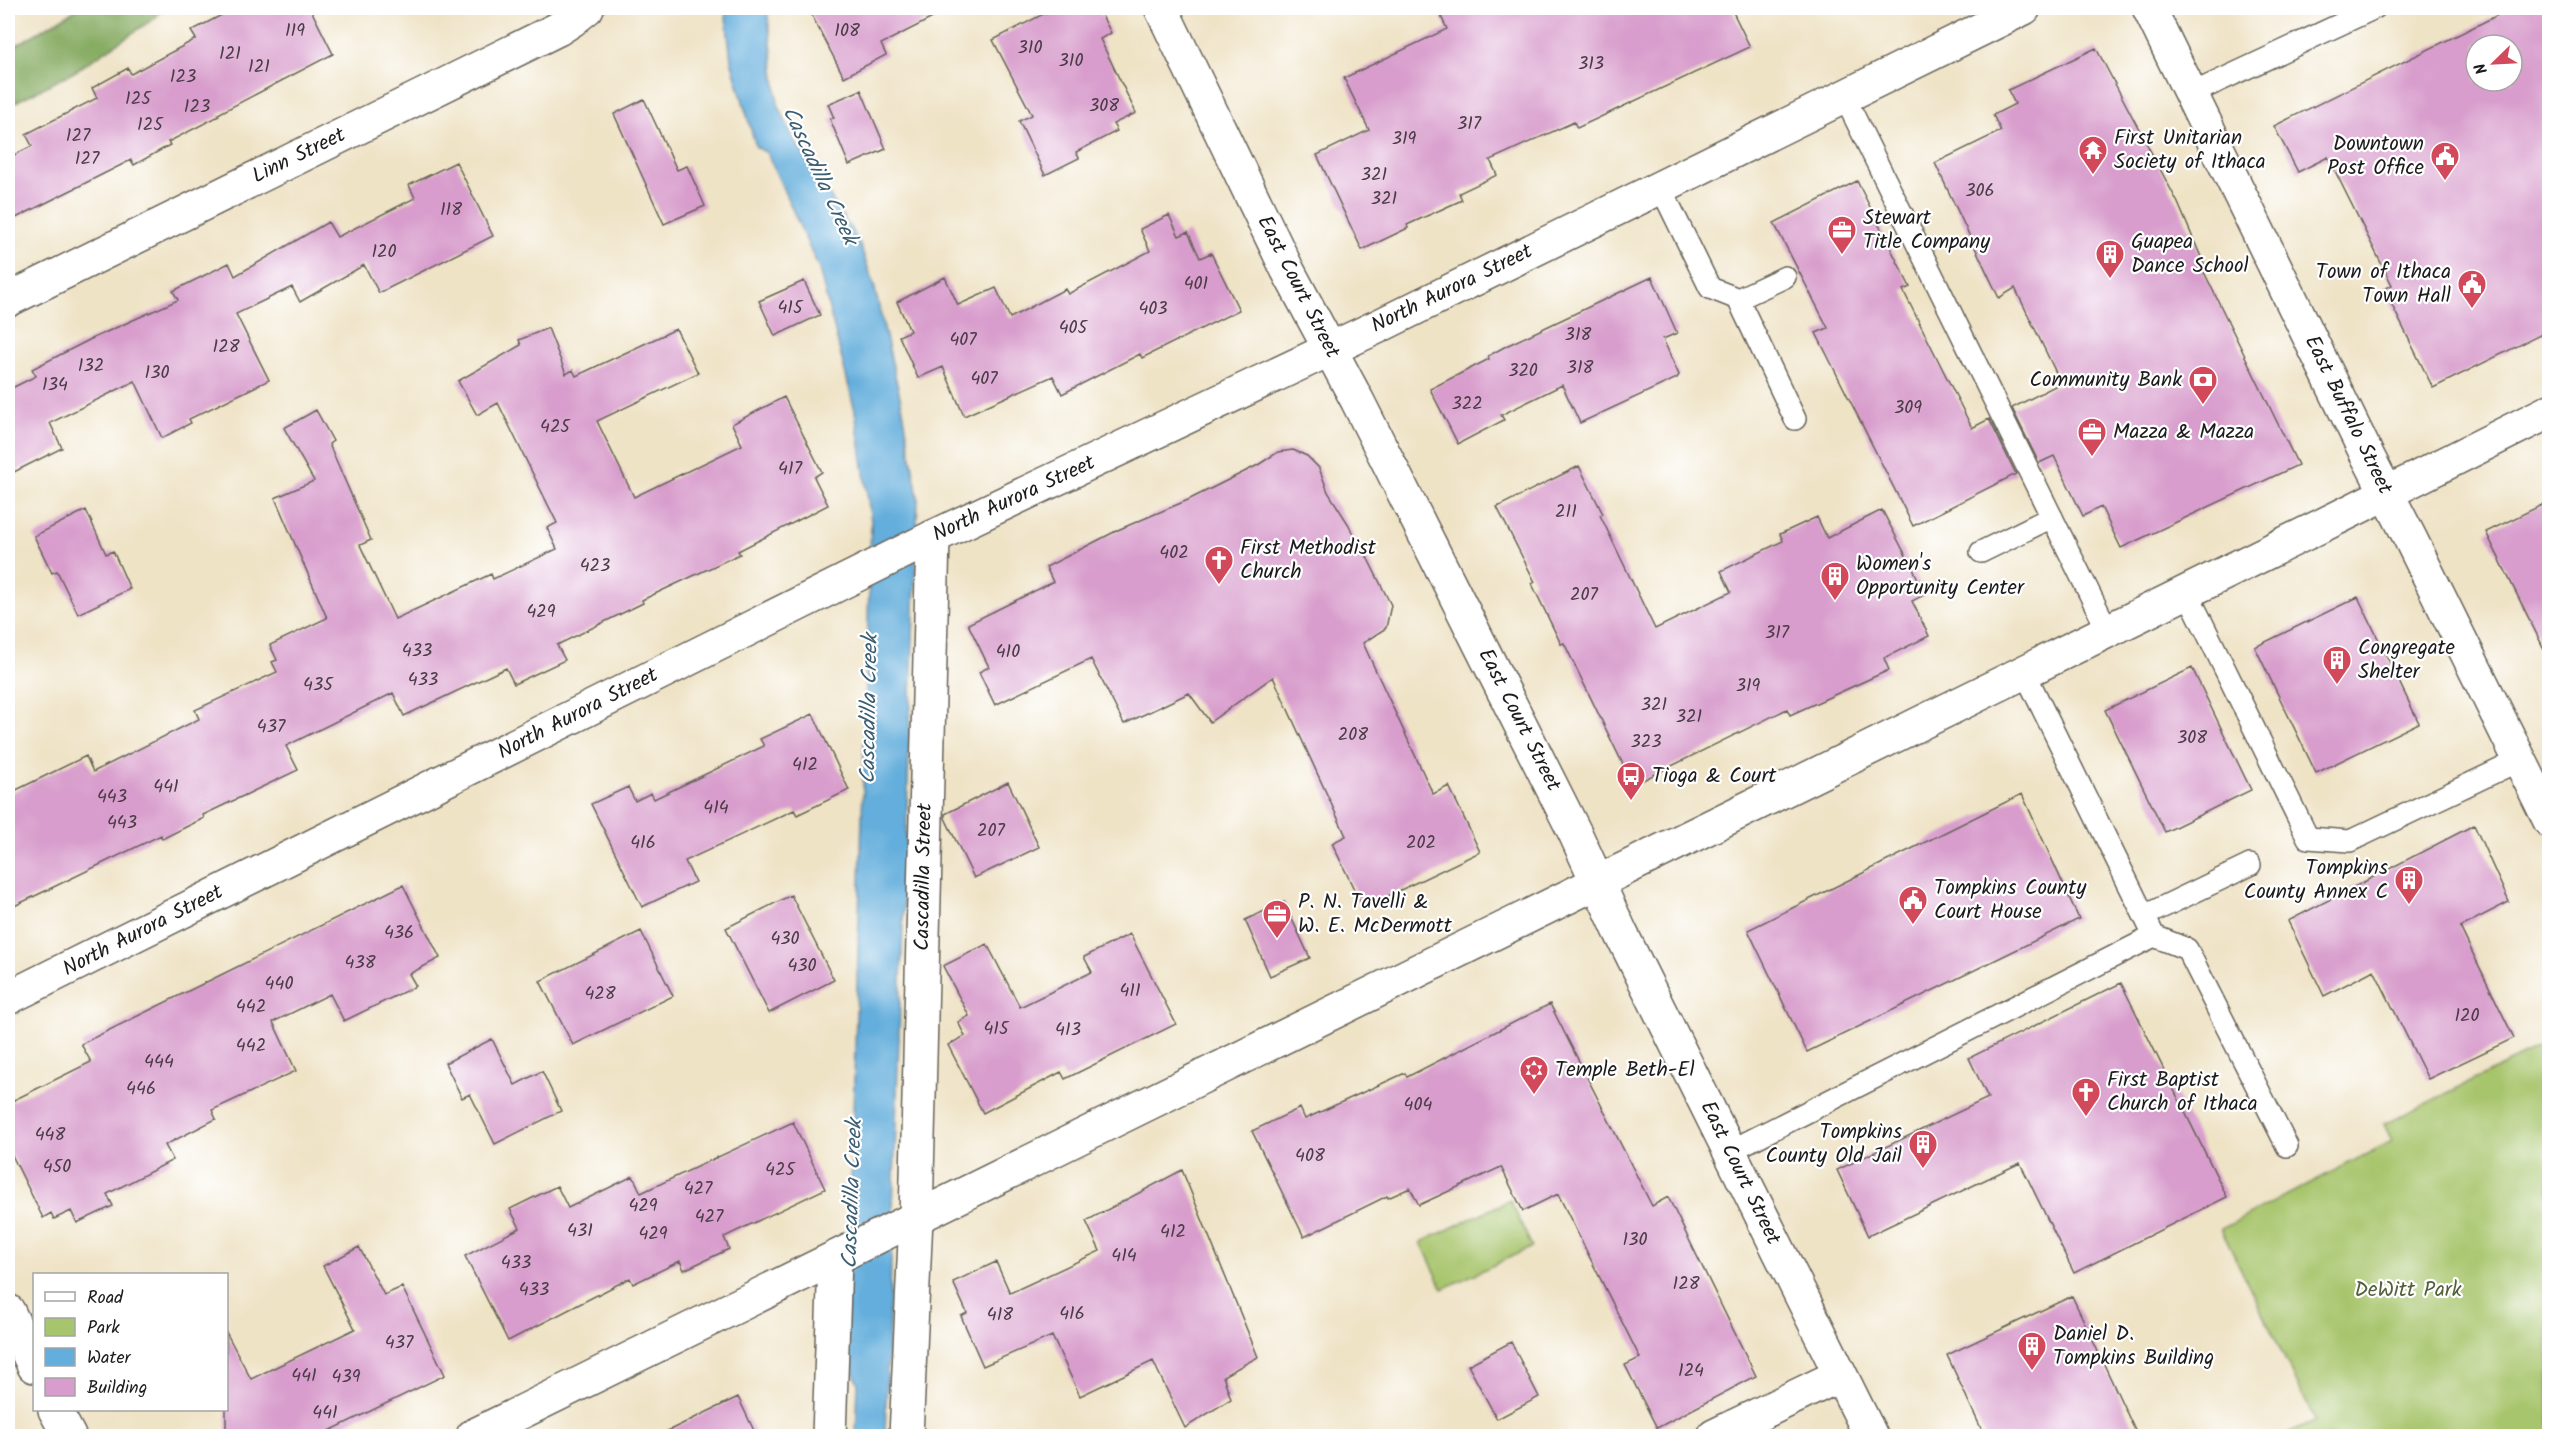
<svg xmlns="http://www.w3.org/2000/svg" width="2557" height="1444" font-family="Kalam,sans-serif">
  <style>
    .green { fill: #a7c56c; stroke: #627044; stroke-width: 1.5 }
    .forest { fill: #85aa60; stroke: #50633e; stroke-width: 1.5 }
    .water { fill: #63aedc; stroke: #40657c; stroke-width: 1.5 }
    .building { fill: #d89dcc; fill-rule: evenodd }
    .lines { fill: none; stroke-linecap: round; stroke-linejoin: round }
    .lane-casing { stroke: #666258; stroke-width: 24 }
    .street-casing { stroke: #666258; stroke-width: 36 }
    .secondary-casing { stroke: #666258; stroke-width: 36 }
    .lane { stroke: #fff; stroke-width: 21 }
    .street { stroke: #fff; stroke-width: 33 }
    .secondary { stroke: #fff; stroke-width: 33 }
    .labels { text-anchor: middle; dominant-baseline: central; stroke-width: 4.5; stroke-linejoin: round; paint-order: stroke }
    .number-label { font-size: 18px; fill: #4b3c48 }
    .poi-label { font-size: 21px; fill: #1c1c1c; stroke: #fff; text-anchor: start }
    .street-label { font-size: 21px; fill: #1c1c1c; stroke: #fff }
    .park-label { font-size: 21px; fill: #54603c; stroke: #fff }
    .water-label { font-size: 22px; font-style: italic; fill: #3c5e72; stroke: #fff }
  </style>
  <rect width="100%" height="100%" fill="#fff"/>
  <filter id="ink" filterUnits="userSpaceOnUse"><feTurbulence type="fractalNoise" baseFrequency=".0167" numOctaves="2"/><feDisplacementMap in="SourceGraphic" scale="12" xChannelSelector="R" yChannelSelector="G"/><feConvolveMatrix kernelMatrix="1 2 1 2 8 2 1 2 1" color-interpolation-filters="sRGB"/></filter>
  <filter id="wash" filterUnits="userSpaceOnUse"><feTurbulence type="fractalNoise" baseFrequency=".008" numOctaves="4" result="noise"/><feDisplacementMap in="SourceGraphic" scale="24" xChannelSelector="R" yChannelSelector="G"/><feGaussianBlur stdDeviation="1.35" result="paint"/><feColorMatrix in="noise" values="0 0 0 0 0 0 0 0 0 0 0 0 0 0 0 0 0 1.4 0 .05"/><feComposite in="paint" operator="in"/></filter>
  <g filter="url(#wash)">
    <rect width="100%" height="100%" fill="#efe3c6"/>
    <!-- green -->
    <path class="green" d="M2549 1043V1436H2283L2315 1420 2221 1229 2392 1141 2384 1124Z
      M1510 1200 1532 1247 1443 1289 1421 1242Z"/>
    <!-- forest -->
    <path class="forest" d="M79 8H163L155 18 74 72 8 106V50Z"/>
    <!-- water -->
    <path class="water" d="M725 8H767L778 104 793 138 859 242 874 285 903 410 918 497 885 1436H856L858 1383 850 1364 846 1344 871 521 855 411 819 269 767 153 756 147 731 60Z"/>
    <g id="blocks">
      <!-- building -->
      <path class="building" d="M235 8H310L333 54 218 114 219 116 168 142 170 145 134 165 131 160 8 222V158L32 146 26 134 97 98 92 88 128 68 131 74 196 39 191 31Z
        M808 8H952L881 44 886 55 844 77Z
        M1055 8H1098L1111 33 1100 39 1136 113 1113 124 1117 131 1076 152 1079 158 1045 175 1019 121 1032 115 993 40Z
        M1437 8H1731L1750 47 1577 128 1574 122 1490 160 1497 175 1459 193 1462 200 1407 225 1408 228 1362 250 1317 155 1369 130 1344 78 1447 29Z
        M2512 8H2550V330L2433 388 2384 289 2392 285 2328 157 2298 172 2274 126ZM2476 45H2512V81H2476Z
        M2096 48 2178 203 2207 271 2204 272 2298 465 2121 548 2101 507 2083 516 2054 456 2039 463 2012 408 2061 383 2015 288 1999 298 1935 163 2001 131 1993 115 2015 104 2008 90Z
        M861 90 886 149 849 165 830 119 834 118 828 104Z
        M644 99 677 170 687 166 705 206 664 224 614 114Z
        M456 162 493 236 379 293 364 265 300 302 292 287 236 314 269 380 189 419 191 423 162 438 135 381 50 423 62 448 8 475V390L36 376 32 369 93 338 178 300 173 291 229 263 235 276 328 222 337 237 415 198 409 185Z
        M1857 181 1910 287 1903 290 1972 428 1989 419 2016 474 1913 526 1816 333 1828 328 1774 223Z
        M1169 215 1179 236 1188 232 1200 258 1211 253 1239 310 1142 358 1140 354 1062 394 1053 376 964 416 943 367 918 378 899 336 910 331 897 302 945 277 958 305 996 288 1010 318 1065 289 1068 294 1150 251 1140 229Z
        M1652 277 1677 333 1663 339 1679 375 1677 378 1580 423 1562 385 1501 415 1504 420 1458 444 1430 389 1489 359 1488 356 1506 346Z
        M804 281 820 315 775 336 759 301Z
        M548 328 566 374 573 370 576 376 676 329 698 373 597 421 634 497 742 445 732 424 784 397 822 472 814 477 828 505 738 551 740 554 642 600 643 603 557 645 565 660 514 684 506 668 404 716 393 693 286 746 298 770 203 815 204 818 162 839 161 835 8 909V794L86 756 93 772 199 719 195 710 277 672 272 662 277 660 270 645 327 618 275 498 314 481 284 428 316 410 333 441 329 444 371 540 360 545 395 619 491 574 493 579 557 549 547 528 557 523 498 403 477 415 458 381 521 345 519 340Z
        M1293 450 1307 456 1319 468 1328 492 1349 525 1360 551 1366 555 1391 605 1386 628 1363 643 1433 794 1449 786 1480 852 1363 908 1332 843 1346 836 1273 677 1210 722 1189 693 1124 724 1091 659 995 705 979 672 989 667 968 624 1053 582 1046 567 1120 529 1188 500 1258 465 1278 452Z
        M1579 466 1603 514 1600 515 1655 629 1731 592 1721 571 1783 541 1780 534 1817 517 1827 538 1882 510 1926 594 1912 601 1929 636 1884 658 1889 670 1790 715 1787 709 1633 785 1564 643 1561 644 1532 584 1535 582 1497 507Z
        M2550 501V661L2486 532Z
        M86 510 106 554 113 551 130 589 78 614 57 571 52 573 34 536Z
        M2358 597 2419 723 2316 773 2255 647Z
        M2192 668 2251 790 2165 832 2105 710Z
        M813 714 849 790 797 815 794 810 685 861 695 882 642 907 591 804 628 787 635 801 651 793 654 799 764 746 760 739Z
        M1008 782 1039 847 974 878 945 818V814Z
        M2022 794 2079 919 1807 1052 1748 930Z
        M2474 825 2509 902 2460 927 2514 1038 2428 1079 2374 970 2324 996 2288 921Z
        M403 885 440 958 409 974 416 986 344 1021 330 994 273 1022 296 1071 212 1110 216 1119 165 1145 173 1160 107 1194 113 1206 77 1223 71 1211 54 1219 51 1213 43 1218 8 1147V1103L91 1062 81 1044Z
        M791 895 834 980 769 1013 726 928Z
        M1284 902 1310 958 1270 976 1245 920Z
        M641 931 673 996 573 1045 540 981Z
        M1130 934 1176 1024 1065 1079 1061 1072 983 1113 948 1045 965 1036 958 1022 969 1016 943 966 987 944 1020 1007 1092 972 1084 957Z
        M2121 983 2227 1197 2074 1273 2020 1163 1868 1236 1837 1170 1988 1098 1969 1058Z
        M1550 1004 1652 1206 1668 1197 1756 1376 1657 1428 1625 1365 1640 1358 1558 1194 1523 1211 1501 1167 1419 1205 1410 1188 1388 1198 1387 1196 1304 1237 1252 1131 1300 1108 1305 1119 1405 1073 1407 1077Z
        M492 1039 515 1085 542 1071 561 1111 495 1144 470 1094 462 1098 445 1063Z
        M793 1122 825 1189 724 1237 729 1249 684 1270 680 1261 633 1284 630 1278 508 1341 465 1256 520 1228 510 1209 557 1186 568 1208 633 1176 641 1193Z
        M1182 1170 1258 1357 1223 1376 1231 1399 1185 1428 1153 1361 1080 1396 1052 1336 983 1366 961 1316 967 1313 953 1282 996 1262 1010 1293 1100 1251 1086 1221Z
        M359 1247 384 1295 402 1287 445 1375 317 1437H226V1332L251 1379 355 1329 323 1266Z
        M2072 1296 2138 1437H1985L1947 1355Z
        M1511 1342 1539 1397 1497 1419 1468 1365Z
        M738 1397 757 1437H655Z"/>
    </g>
  </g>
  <g filter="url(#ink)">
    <use href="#blocks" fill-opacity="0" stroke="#666258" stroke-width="1.5"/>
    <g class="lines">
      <!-- lane casing -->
      <g class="lane-casing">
        <path id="lane" d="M2191 94 2375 8
          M1844 96 2108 631
          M1660 186 1710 288 1738 299 1795 419
          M1738 299 1785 277
          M1981 552 2052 517
          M2187 592 2308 838 2350 841 2520 760
          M2144 916 2250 865
          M2154 936 2187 949 2287 1146
          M1730 1151 2154 936 2024 671"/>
      </g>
      <!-- street casing -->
      <g class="street-casing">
        <path id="street" d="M8 300 558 29 572 20 587 8
          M8 1311 34 1366
          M55 1410 69 1436
          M829 1436 835 1258
          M906 1436 916 1218 933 537
          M1714 1436 1840 1375"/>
      </g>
      <!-- secondary casing -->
      <g class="secondary-casing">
        <path id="secondary" d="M1161 8 1287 269 1357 400 1575 833 1620 931 1871 1436
          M2149 8 2366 453 2410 538 2550 821
          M8 998 933 537 1379 326 2024 8
          M473 1436 2341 516 2550 411"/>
      </g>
      <!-- lane -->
      <use href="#lane" class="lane"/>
      <!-- street -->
      <use href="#street" class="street"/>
      <!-- secondary -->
      <use href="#secondary" class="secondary"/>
    </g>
  </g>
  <!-- icons -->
  <defs>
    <g id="temple-pin" transform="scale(1.5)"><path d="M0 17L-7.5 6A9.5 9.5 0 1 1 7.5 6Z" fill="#d1495b" stroke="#fff"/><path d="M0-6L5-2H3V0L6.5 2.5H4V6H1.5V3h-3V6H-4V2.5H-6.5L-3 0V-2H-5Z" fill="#fff"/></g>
    <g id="civic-pin" transform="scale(1.5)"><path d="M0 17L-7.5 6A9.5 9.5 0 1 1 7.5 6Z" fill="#d1495b" stroke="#fff"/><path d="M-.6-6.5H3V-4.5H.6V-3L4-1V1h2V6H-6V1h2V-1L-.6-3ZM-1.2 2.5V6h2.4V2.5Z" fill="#fff"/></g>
    <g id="office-pin" transform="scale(1.5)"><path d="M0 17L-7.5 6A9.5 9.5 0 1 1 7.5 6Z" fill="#d1495b" stroke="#fff"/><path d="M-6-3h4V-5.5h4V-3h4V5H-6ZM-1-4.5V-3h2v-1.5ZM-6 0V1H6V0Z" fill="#fff"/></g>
    <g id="building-pin" transform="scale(1.5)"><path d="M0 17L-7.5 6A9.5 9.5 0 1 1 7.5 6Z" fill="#d1495b" stroke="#fff"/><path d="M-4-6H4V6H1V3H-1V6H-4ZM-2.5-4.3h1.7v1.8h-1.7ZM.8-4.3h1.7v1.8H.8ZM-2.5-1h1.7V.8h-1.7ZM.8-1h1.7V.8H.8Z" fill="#fff"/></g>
    <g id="bank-pin" transform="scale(1.5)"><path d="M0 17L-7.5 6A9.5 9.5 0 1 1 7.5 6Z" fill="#d1495b" stroke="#fff"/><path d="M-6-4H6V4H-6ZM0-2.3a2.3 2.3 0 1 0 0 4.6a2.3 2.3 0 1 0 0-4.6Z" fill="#fff"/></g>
    <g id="church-pin" transform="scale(1.5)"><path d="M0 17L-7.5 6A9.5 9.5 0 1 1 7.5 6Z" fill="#d1495b" stroke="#fff"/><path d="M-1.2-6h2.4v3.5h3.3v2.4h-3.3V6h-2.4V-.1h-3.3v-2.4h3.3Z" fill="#fff"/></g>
    <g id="bus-pin" transform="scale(1.5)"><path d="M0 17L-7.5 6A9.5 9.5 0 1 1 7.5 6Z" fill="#d1495b" stroke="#fff"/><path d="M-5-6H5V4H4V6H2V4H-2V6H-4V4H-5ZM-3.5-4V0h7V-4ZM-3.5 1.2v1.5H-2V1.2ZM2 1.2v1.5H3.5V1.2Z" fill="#fff"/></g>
    <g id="synagogue-pin" transform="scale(1.5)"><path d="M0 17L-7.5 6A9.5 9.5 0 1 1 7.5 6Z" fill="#d1495b" stroke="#fff"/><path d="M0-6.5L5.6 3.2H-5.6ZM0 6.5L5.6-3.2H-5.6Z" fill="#fff"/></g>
  </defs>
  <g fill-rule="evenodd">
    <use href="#temple-pin" x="2093" y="150"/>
    <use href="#civic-pin" x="2445" y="156"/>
    <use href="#office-pin" x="1842" y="230"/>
    <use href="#building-pin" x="2110" y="254"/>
    <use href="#civic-pin" x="2472" y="284"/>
    <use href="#bank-pin" x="2203" y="380"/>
    <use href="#office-pin" x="2092" y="432"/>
    <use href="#church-pin" x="1219" y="560"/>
    <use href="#building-pin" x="1835" y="576"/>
    <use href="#building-pin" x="2337" y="660"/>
    <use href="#bus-pin" x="1631" y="776"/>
    <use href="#building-pin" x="2409" y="880"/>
    <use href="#civic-pin" x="1913" y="900"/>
    <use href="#office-pin" x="1277" y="914"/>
    <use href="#synagogue-pin" x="1534" y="1070"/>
    <use href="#church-pin" x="2086" y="1092"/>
    <use href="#building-pin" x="1923" y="1144"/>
    <use href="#building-pin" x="2032" y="1346"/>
  </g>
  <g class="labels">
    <!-- number labels -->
    <g class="number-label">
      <text x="295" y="31">119</text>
      <text x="847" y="31">108</text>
      <text x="1030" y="48">310</text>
      <text x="230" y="54">121</text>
      <text x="1071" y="61">310</text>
      <text x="1591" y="64">313</text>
      <text x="259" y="67">121</text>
      <text x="183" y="77">123</text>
      <text x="138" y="99">125</text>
      <text x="1104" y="106">308</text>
      <text x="197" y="107">123</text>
      <text x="1469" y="124">317</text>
      <text x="150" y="125">125</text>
      <text x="78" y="136">127</text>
      <text x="1404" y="139">319</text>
      <text x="87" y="159">127</text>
      <text x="1374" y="175">321</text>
      <text x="1980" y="191">306</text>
      <text x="1384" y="199">321</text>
      <text x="451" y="210">118</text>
      <text x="384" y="252">120</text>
      <text x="1196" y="284">401</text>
      <text x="790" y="308">415</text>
      <text x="1153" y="309">403</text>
      <text x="1073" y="328">405</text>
      <text x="1578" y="335">318</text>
      <text x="963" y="340">407</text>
      <text x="226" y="347">128</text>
      <text x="91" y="366">132</text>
      <text x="1580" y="368">318</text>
      <text x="1523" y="371">320</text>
      <text x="157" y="373">130</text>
      <text x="984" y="379">407</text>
      <text x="55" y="385">134</text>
      <text x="1467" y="404">322</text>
      <text x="1908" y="408">309</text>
      <text x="555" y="427">425</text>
      <text x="790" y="469">417</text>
      <text x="1566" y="512">211</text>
      <text x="1174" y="553">402</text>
      <text x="595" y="566">423</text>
      <text x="1584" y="595">207</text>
      <text x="541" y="612">429</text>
      <text x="1777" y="633">317</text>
      <text x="417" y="651">433</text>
      <text x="1008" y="652">410</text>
      <text x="423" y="680">433</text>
      <text x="318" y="685">435</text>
      <text x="1748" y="686">319</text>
      <text x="1654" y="705">321</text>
      <text x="1689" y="717">321</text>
      <text x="271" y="727">437</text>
      <text x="1353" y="735">208</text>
      <text x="2192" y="738">308</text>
      <text x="1646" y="742">323</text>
      <text x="805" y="765">412</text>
      <text x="166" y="787">441</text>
      <text x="112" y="797">443</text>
      <text x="716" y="808">414</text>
      <text x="122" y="823">443</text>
      <text x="991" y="831">207</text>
      <text x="643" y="843">416</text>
      <text x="1421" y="843">202</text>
      <text x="399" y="933">436</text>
      <text x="785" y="939">430</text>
      <text x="360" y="963">438</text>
      <text x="802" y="966">430</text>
      <text x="279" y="984">440</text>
      <text x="1130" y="991">411</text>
      <text x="600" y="994">428</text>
      <text x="251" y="1007">442</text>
      <text x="2467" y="1016">120</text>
      <text x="996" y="1029">415</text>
      <text x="1068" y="1030">413</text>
      <text x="251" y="1046">442</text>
      <text x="159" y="1062">444</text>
      <text x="141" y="1089">446</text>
      <text x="1418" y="1105">404</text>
      <text x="50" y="1135">448</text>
      <text x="1310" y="1156">408</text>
      <text x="57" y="1167">450</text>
      <text x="780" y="1170">425</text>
      <text x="698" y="1189">427</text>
      <text x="643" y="1206">429</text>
      <text x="709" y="1217">427</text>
      <text x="580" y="1231">431</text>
      <text x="1173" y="1232">412</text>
      <text x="653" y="1234">429</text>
      <text x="1635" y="1240">130</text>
      <text x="1124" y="1256">414</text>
      <text x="516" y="1263">433</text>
      <text x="1686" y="1284">128</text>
      <text x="534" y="1290">433</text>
      <text x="1072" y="1314">416</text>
      <text x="1000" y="1315">418</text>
      <text x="399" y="1343">437</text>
      <text x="1691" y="1371">124</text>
      <text x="304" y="1376">441</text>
      <text x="346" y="1377">439</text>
      <text x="325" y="1413">441</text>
    </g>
    <!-- poi labels -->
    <g class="poi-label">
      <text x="2114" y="138">First Unitarian<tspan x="2114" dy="24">Society of Ithaca</tspan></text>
      <text x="2424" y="144" text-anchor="end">Downtown<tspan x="2424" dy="24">Post Office</tspan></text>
      <text x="1863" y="218">Stewart<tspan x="1863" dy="24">Title Company</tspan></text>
      <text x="2131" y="242">Guapea<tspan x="2131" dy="24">Dance School</tspan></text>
      <text x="2451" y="272" text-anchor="end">Town of Ithaca<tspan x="2451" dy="24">Town Hall</tspan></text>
      <text x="2182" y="380" text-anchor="end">Community Bank</text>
      <text x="2113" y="432">Mazza &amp; Mazza</text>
      <text x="1240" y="548">First Methodist<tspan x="1240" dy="24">Church</tspan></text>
      <text x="1856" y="564">Women's<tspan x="1856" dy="24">Opportunity Center</tspan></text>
      <text x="2358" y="648">Congregate<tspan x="2358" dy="24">Shelter</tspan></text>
      <text x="1652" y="776">Tioga &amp; Court</text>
      <text x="2388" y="868" text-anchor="end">Tompkins<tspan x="2388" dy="24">County Annex C</tspan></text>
      <text x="1934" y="888">Tompkins County<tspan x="1934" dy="24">Court House</tspan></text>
      <text x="1298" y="902">P. N. Tavelli &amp;<tspan x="1298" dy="24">W. E. McDermott</tspan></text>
      <text x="1555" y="1070">Temple Beth-El</text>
      <text x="2107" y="1080">First Baptist<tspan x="2107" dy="24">Church of Ithaca</tspan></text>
      <text x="1902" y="1132" text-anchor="end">Tompkins<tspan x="1902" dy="24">County Old Jail</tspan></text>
      <text x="2053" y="1334">Daniel D.<tspan x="2053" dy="24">Tompkins Building</tspan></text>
    </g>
    <!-- street labels -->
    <g class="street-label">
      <text transform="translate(299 156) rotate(-26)">Linn Street</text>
      <text transform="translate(1298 287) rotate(63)">East Court Street</text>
      <text transform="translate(1452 289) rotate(-26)">North Aurora Street</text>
      <text transform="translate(2348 415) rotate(64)">East Buffalo Street</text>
      <text transform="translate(1014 499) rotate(-25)">North Aurora Street</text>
      <text transform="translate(578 714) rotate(-27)">North Aurora Street</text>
      <text transform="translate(1519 720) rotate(63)">East Court Street</text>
      <text transform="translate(924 877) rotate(-89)">Cascadilla Street</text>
      <text transform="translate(143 931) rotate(-27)">North Aurora Street</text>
      <text transform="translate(1740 1173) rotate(64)">East Court Street</text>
    </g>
    <!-- park labels -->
    <g class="park-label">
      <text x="2408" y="1290">DeWitt Park</text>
    </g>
    <!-- water labels -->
    <g class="water-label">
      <text transform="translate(819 176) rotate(65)">Cascadilla Creek</text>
      <text transform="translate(870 709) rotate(-89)">Cascadilla Creek</text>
      <text transform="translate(853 1194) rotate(-88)">Cascadilla Creek</text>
    </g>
  </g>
  <!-- margin -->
  <rect width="2557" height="1444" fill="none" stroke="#fff" stroke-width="30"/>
  <!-- legend -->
  <rect x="33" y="1273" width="195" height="138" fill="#ffffff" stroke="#a4a4a4" stroke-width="1.5"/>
  <rect x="45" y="1292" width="30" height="9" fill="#ffffff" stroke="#a4a4a4" stroke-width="1.5"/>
  <text x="87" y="1303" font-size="18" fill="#1c1c1c">Road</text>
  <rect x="45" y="1318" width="30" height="18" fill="#a7c56c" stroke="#a4a4a4" stroke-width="1.5"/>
  <text x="87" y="1333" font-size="18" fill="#1c1c1c">Park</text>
  <rect x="45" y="1348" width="30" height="18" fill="#63aedc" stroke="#a4a4a4" stroke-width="1.5"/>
  <text x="87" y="1363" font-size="18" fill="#1c1c1c">Water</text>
  <rect x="45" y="1378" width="30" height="18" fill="#d89dcc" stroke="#a4a4a4" stroke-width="1.5"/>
  <text x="87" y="1393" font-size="18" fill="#1c1c1c">Building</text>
  <!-- north arrow -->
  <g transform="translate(2494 63) rotate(246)"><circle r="28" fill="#ffffff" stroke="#a4a4a4" stroke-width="1.5"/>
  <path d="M0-4.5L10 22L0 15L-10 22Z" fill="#d1495b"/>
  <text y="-9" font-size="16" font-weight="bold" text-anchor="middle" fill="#1c1c1c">N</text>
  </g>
</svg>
